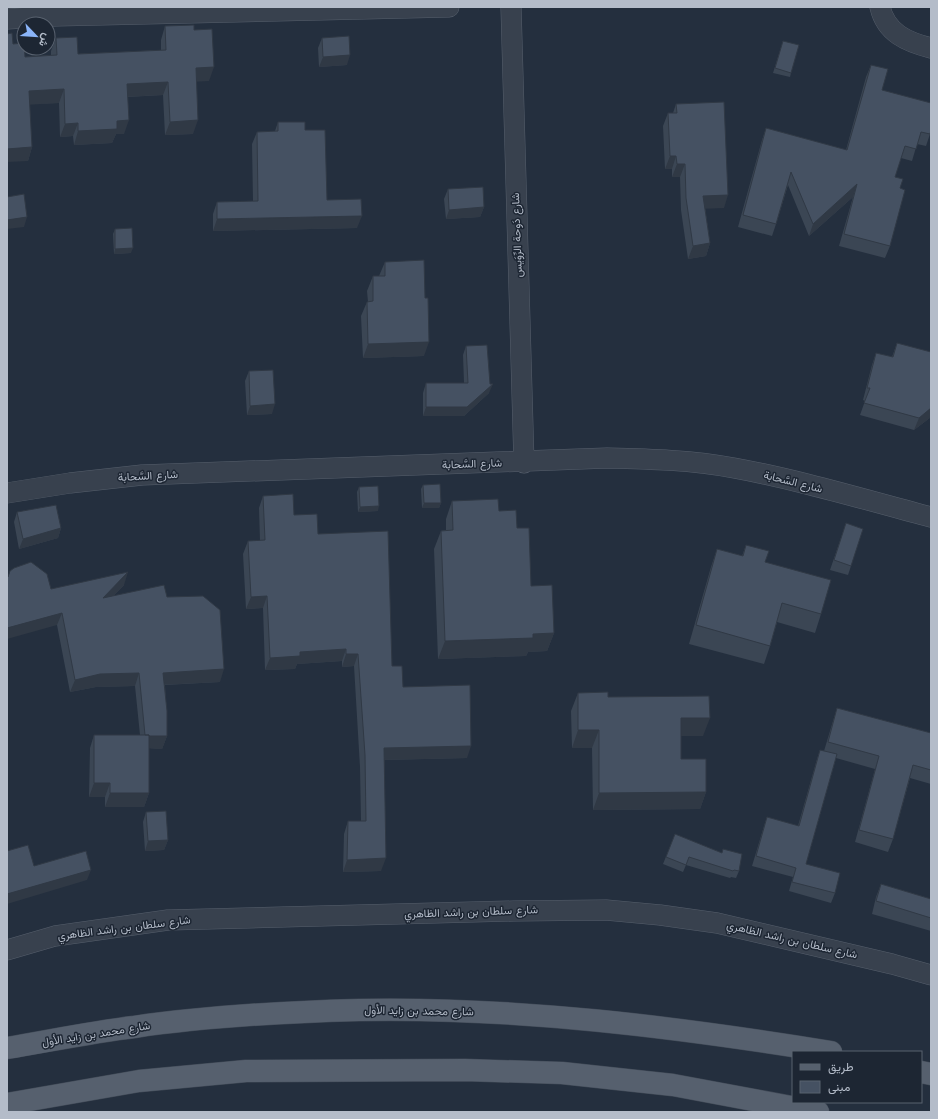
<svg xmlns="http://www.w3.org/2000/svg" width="938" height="1119" font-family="'Work Sans',Vazirmatn,sans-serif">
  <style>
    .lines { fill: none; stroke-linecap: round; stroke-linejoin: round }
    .street-casing { stroke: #565f6c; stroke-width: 21 }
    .primary-casing { stroke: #414a57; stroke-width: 23 }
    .street { stroke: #38414e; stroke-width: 20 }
    .primary { stroke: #56606e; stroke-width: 22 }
    .wall { fill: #3b4654 }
    .shaded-wall { fill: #303945 }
    .building { fill: #455162; stroke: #303945 }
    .labels { text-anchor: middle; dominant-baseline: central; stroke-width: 3; stroke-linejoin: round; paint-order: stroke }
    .street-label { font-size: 11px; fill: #b4bcc9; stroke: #1d2633 }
  </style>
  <rect width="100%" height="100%" fill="#242f3e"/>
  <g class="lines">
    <!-- street casing -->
    <g class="street-casing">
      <path id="street" d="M511 7 524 463
        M880 7C886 33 907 42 931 48
        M7 19 55 16 449 7
        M7 493 70 483 142 475 607 458C650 459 692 460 734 468 800 480 866 500 931 517
        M7 950 55 936 168 920 514 911 606 910 660 915 717 923 892 964 931 975"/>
    </g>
    <!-- primary casing -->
    <g class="primary-casing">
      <path id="primary" d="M7 1048C49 1041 92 1032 134 1027 208 1016 284 1012 359 1010 517 1007 676 1027 831 1052
        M921 1072 931 1074
        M7 1104 139 1081 246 1071 465 1070 562 1073 673 1085 818 1112"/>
    </g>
    <!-- street -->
    <use href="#street" class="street"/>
    <!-- primary -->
    <use href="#primary" class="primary"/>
  </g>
  <!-- wall -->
  <path class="wall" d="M165 26 194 30 209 81H196L193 134 165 135 163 95 127 97 124 134H116L112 143 74 145 73 136 60 137 59 103 29 104 32 147 28 161 13 44 25 57 51 55V51L56 38 78 54 161 50V40Z
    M322 38 347 65 319 67 318 48Z
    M783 41 791 73 790 77 773 73Z
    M871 65 882 90 930 134 926 146 917 144 912 161 901 158 895 177 900 188 890 246 885 258 839 246 853 197 809 236 788 185 776 224 772 236 738 227 762 140 766 128 846 150 866 77Z
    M676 104 724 208H705L710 243 706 256 688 259 681 210 680 177H672V169H665L663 126 668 113H673Z
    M278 122 305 130 327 200 357 228 213 231V214L217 202 253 201 252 144 257 132 275 131Z
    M448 189 484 207 480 217 446 219 444 199Z
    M115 229 131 253 114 254 113 234Z
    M385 262 424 356 363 358 361 316 367 302H368L367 291 373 276H379Z
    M897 343 931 417 914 430 860 415 865 401 863 400 872 365 876 353 892 357Z
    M466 346 489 393 464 416H423V393L426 383H464L463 355Z
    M249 371 272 414 247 415 245 381Z
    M423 485 441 503 439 508H422L421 489Z
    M359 487 378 511 358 512 357 492Z
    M263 496 294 515 318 534 392 666 403 687 467 758 384 760 381 871 343 872 344 834 348 821H361L360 767 354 666 342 667V661L297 664 295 669 265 670 263 608 246 609 243 554 248 541H260L259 508Z
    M452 501 499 511 517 528 531 586 554 633 547 651 528 652 526 656 438 659 434 549 441 531 446 530V519Z
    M17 512 61 528 58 538 19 549 14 522Z
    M846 523 851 566 848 575 830 570Z
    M746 545 821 614 815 633 777 622 770 646 764 664 689 644 711 567 717 549 742 556Z
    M124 585 113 596 167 597 220 682 165 685 167 736 162 749 149 748V793L144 807H105V797H89L90 748 94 735H140L135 686 96 687 70 692 57 625 51 589Z
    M578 693 608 697 703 736H681V759L706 792 700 809 593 810 592 748H572L571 711Z
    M837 708 931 733V784L910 778 893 839 888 852 855 842 875 769 836 758 806 864 835 893 831 903 789 891 793 877 752 866 764 826 767 817 798 826 817 759 820 750 824 751 833 721Z
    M146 812 168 840 164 850 145 851 143 822Z
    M675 834 722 853 723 849 739 871 736 878 731 877 730 878 686 865 683 872 663 864Z
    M881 884 931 899V931L872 914 876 897Z"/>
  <!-- shaded-wall -->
  <path class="shaded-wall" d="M350 55 347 65 319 67 323 57Z
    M214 67 209 81 191 82 196 68Z
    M168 82 163 95 122 97 127 84Z
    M64 89 59 103 24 105 29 91Z
    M129 120 124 134H116L112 143 74 145 78 131 117 121Z
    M198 120 193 134 165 135 170 122Z
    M78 123 73 136 60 137 65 124Z
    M32 147 28 161 7 162V149Z
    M670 156H676L672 169H665Z
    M677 164H685L680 177H672Z
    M857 184 853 197 809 236 813 224Z
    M728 195 724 208 699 209 703 196Z
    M484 207 480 217 446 219 449 210Z
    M362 216 357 228 213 231 217 219Z
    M27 217 24 227 7 229V220Z
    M710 243 706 256 688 259 693 246Z
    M133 248 131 253 114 254 115 249Z
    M429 342 424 356 363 358 368 344Z
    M493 384 489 393 464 416H423L426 407Z
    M275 404 272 414 247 415 250 406Z
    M931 408V417L914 430 919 418Z
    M424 503H441L439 508H422Z
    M379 506 378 511 358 512 360 507Z
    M61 528 58 538 19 549 23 539Z
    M128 572 124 585 99 610 103 598Z
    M267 596 263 608 246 609 251 597Z
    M62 613 57 625 7 639V628Z
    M554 633 547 651 528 652 526 656 438 659 445 641 533 634Z
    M346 649 342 661 297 664 295 669 265 670 270 658 300 652Z
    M346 654H358L354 666 342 667Z
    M224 669 220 682 159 685 163 673Z
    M139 673 135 686 96 687 70 692 75 680 100 674Z
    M681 718H710L703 736H674Z
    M578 730H599L592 748H572Z
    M145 736H167L162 749 141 748Z
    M471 746 467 758 380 760 384 748Z
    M94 783H110L105 797H89Z
    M706 792 700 809 593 810 599 793Z
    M110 793H149L144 807H105Z
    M168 840 164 850 145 851 148 841Z
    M386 858 381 871 343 872 347 860Z
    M91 870 87 880 7 904V894Z"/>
  <!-- building -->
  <path class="building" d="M194 25V30L212 29 214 67 196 68 198 120 170 122 168 82 127 84 129 120 117 121V129L78 131V123L65 124 64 89 29 91 32 147 7 149V34L12 33 13 44 24 43 25 57 57 55 56 38 77 37 78 54 166 50 165 26Z
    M349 36 350 55 323 57 322 38Z
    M783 41 799 45 791 73 775 68Z
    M871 65 888 69 882 90 931 103V130L930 134 921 132 916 149 905 146 895 177 903 179 900 188 905 190 890 246 844 234 857 184 813 224 791 172 776 224 743 215 766 128 847 150Z
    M724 102 728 195 703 196 710 243 693 246 686 198 685 164H677L676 156H670L668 113H677L676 104Z
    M278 122H305V130H325L327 200 361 199 362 216 217 219V202L258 201 257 132 278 131Z
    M483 187 484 207 449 210 448 189Z
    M24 194 27 217 7 220V197Z
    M132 228 133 248 115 249V229Z
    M424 260 425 298H428L429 342 368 344 367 302 373 301V276H385V262Z
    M897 343 931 352V408L919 418 864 403 870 388H867L876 353 893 357Z
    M487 345 490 384H493L467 407H426V383H468L466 346Z
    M273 370 275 404 250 406 249 371Z
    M440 484 441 503H424L423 485Z
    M378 486 379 506 360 507 359 487Z
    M293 494 294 515 317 514 318 534 388 531 392 666H402L403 687 470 685 471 746 384 748 386 858 347 860 348 821H366L365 755 358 654H346V649L300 652V656L270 658 267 596 251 597 248 541 265 540 263 496Z
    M498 499 499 511 516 510 517 528H529L531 586 552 585 554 633 533 634V638L445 641 441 531 453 530 452 501Z
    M56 505 61 528 23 539 17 512Z
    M846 523 863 529 851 566 834 560Z
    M746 545 769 551 765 562 831 580 821 614 782 603 770 646 696 625 717 549 743 556Z
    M31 562 47 574 51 589 128 572 103 598 164 585 167 597 203 596 220 610 224 669 163 673 167 711V736H149V735H145L139 673 100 674 75 680 62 613 7 628V577H8L10 571 14 568Z
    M608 692V697L709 696 710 718H681V759H706V792L599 793V730H578V693Z
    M837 708 931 733V770L913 765 893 839 859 830 879 756 828 742Z
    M94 735H149V793H110V783H94Z
    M820 750 837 754 806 864 840 873 835 893 792 882 796 868 756 856 767 817 799 826Z
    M166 811 168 840 148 841 146 812Z
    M675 834 722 853 723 849 742 854 739 871 734 870 733 871 689 857 686 865 666 857Z
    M28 845 34 866 86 851 91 870 7 894V851Z
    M881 884 931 899V918L876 901Z"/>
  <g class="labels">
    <!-- street labels -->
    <g class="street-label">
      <text transform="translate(517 235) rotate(-92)">شارع دَوحة الرِّوَيس</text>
      <text transform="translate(472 464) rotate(-2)">شارع السَّحابة</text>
      <text transform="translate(148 476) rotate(-3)">شارع السَّحابة</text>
      <text transform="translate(793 482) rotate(14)">شارع السَّحابة</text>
      <text transform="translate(471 912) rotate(-2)">شارع سلطان بن راشد الظاهري</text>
      <text transform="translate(124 928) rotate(-7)">شارع سلطان بن راشد الظاهري</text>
      <text transform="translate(792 940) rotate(13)">شارع سلطان بن راشد الظاهري</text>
      <text transform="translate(419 1011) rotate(1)">شارع محمد بن زايد الأول</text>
      <text transform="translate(96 1034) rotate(-9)">شارع محمد بن زايد الأول</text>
    </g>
  </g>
  <!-- border -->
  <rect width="938" height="1119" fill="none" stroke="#b4bcc9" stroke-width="16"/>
  <!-- legend -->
  <rect x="792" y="1051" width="130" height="52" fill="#1d2633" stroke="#59626f"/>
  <rect x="800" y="1064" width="20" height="6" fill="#56606e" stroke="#59626f"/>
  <text x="828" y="1071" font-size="12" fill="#b4bcc9">طريق</text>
  <rect x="800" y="1081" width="20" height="12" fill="#455162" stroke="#59626f"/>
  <text x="828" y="1091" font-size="12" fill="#b4bcc9">مبنى</text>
  <!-- north arrow -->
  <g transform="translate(36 36) rotate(115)"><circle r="19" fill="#1d2633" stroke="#59626f"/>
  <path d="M0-3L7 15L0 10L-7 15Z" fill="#8ab4f8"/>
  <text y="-6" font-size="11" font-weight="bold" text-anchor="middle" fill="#b4bcc9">ش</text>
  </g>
</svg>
